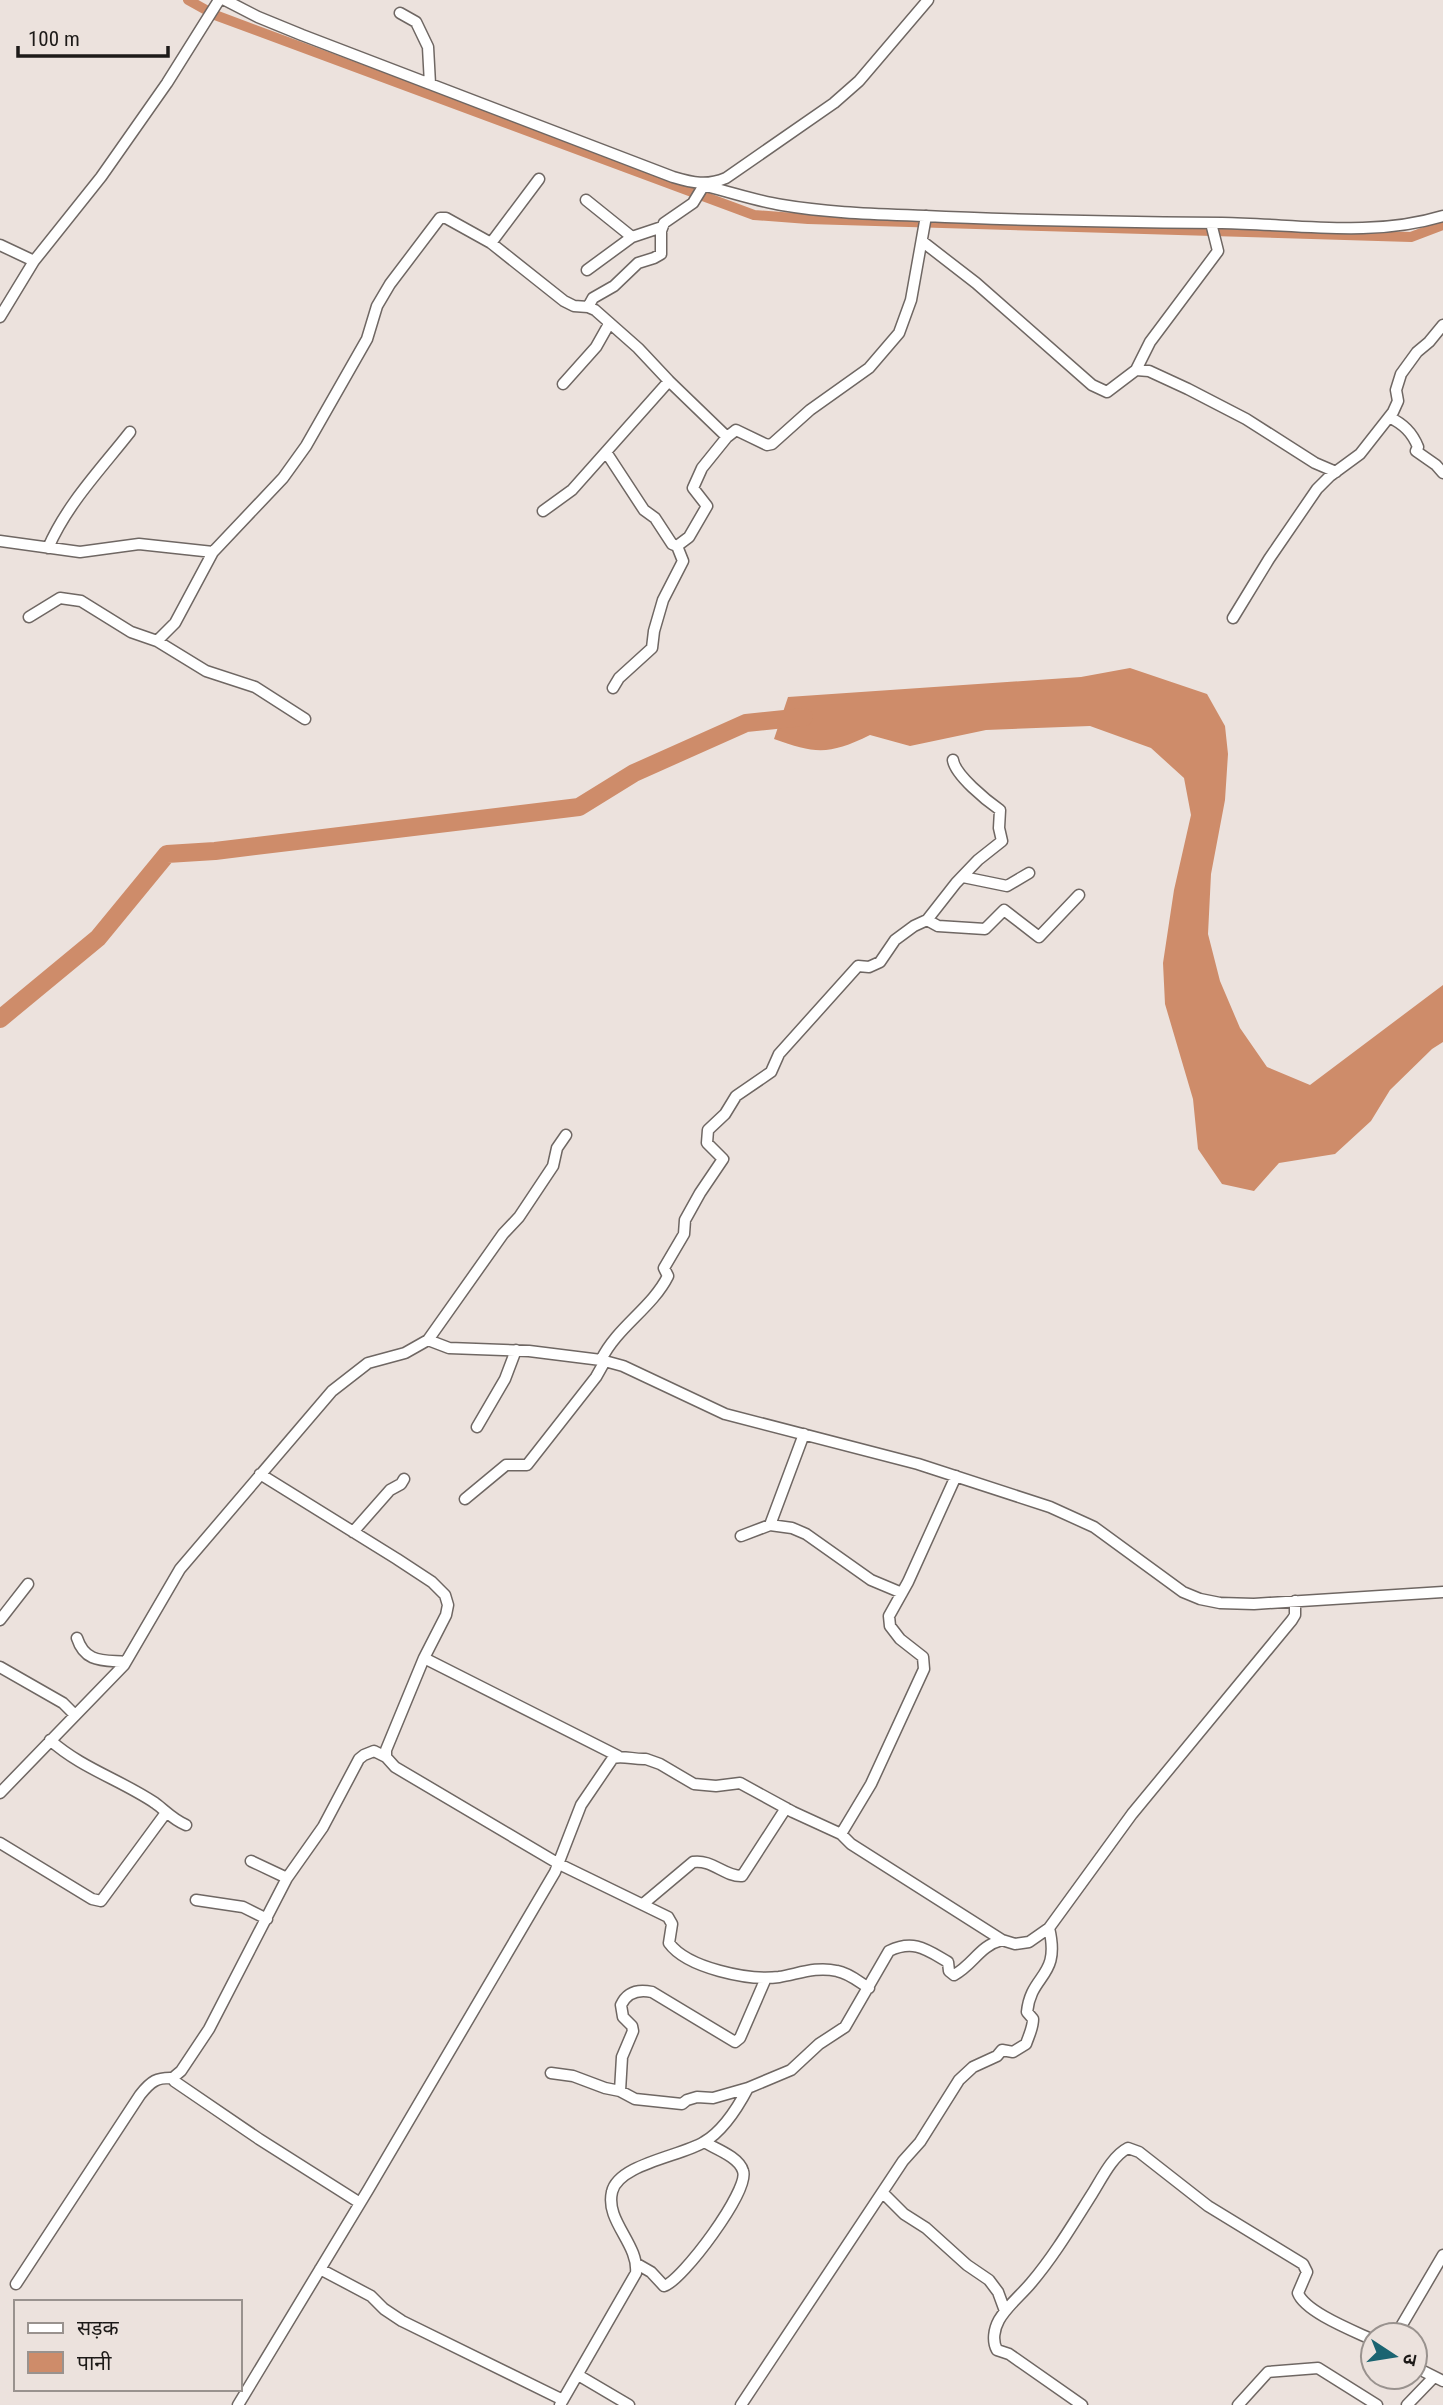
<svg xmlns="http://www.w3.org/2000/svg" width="1443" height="2405" font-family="'Roboto Condensed','Noto Sans Devanagari',sans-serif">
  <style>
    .water { fill: #ce8c6a }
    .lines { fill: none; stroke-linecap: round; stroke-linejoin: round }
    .canal { stroke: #ce8c6a; stroke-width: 10 }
    .river { stroke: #ce8c6a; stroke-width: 18 }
    .minor-casing { stroke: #6f6763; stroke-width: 13 }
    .minor { stroke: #fff; stroke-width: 10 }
  </style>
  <rect width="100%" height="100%" fill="#ece2dd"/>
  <!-- water -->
  <path class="water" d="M1130 668 1207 694 1225 726 1228 754 1225 800 1211 874 1208 934 1220 981 1240 1028 1267 1067 1310 1085 1443 985V1042L1432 1049 1390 1090 1371 1121 1335 1154 1279 1163 1254 1191 1222 1184 1198 1149 1193 1099 1165 1004 1163 963 1174 890 1191 815 1184 778 1151 748 1090 726 986 730 910 746 870 735C829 755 816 754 774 739L788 697 1081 677Z"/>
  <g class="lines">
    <!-- canal -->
    <path class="canal" d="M188 0 215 15 754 215 808 219 1411 237 1443 225"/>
    <!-- river -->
    <path class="river" d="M0 1019 98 938 167 854 215 851 579 807 634 773 746 723 804 717"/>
    <!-- minor casing -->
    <g class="minor-casing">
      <path id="minor" d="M225 0 258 17 302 35 673 177C693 183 707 186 726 178L834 103 859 81 928 0
        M400 13 416 22 428 47 430 84
        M704 185 693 203 664 223 661 231V254L654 258 638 263 614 286 593 298 588 307 595 310 638 348 669 381 727 437 736 430 767 445 772 444 810 410 869 368 899 333 911 300 926 216
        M705 186C731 192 756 201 782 205 829 213 877 214 925 216 1024 221 1123 222 1222 223 1296 224 1371 238 1443 216
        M586 200 632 237
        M923 242 976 283 1092 385 1107 392 1136 370 1150 342 1218 251 1211 223
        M491 243 539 179
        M0 245 34 261
        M587 270 632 237 662 227
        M0 317 34 261 101 177 167 83 219 0
        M1136 370 1149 371 1188 389 1246 419 1315 463 1336 472
        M563 384 596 347 609 324
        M1389 417C1403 424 1412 432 1418 447L1416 451 1436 465 1443 473
        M606 452 644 510 655 518 672 544 677 546 683 561 663 600 654 631 652 648 619 678 613 688
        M543 511 572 490 669 381
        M0 541 80 552 139 544 213 552 283 478 306 446 367 339 377 306 390 284 440 218H446L491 243 564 301 574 306 588 307
        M677 546 689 537 707 506 693 488 702 468 727 437
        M48 548C67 504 101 469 130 432
        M29 617 60 598 81 601 131 632 157 641 206 671 255 687 305 719
        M1233 618 1269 559 1317 489 1330 476 1360 454 1393 412 1398 401 1396 390 1401 374 1417 352 1429 342 1443 325
        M157 641 175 623 213 552
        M963 877 1007 886 1029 873
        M927 920 938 926 985 929 1004 910 1039 937 1079 895
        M428 1340 503 1234 519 1217 553 1166 557 1148 566 1135
        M601 1360C617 1327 652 1308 668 1276L664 1268 684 1234 685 1220 700 1193 723 1159 707 1143 708 1130 725 1114 736 1096 771 1072 779 1054 858 966 869 967 880 962 895 940 914 926 927 920 956 883 978 860 1002 841 999 828 1000 810C987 801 955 775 953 760
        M477 1427 505 1379 516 1350
        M260 1474 397 1559 432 1582 445 1595 448 1605 446 1615 424 1658 386 1750V1757L395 1767 559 1864 668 1917 672 1924 669 1943C687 1968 749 1981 779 1977 798 1974 816 1966 837 1971 849 1973 859 1982 869 1988
        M465 1499 506 1465H527L596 1377 605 1361
        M770 1525 804 1434
        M353 1532 390 1490 401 1484 404 1479
        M741 1536 770 1525 792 1528 806 1534 871 1580 902 1593
        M0 1620 28 1584
        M77 1638C85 1663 103 1660 125 1662
        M424 1658 618 1756
        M0 1667 63 1703 75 1715
        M50 1740C81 1768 121 1780 155 1803 166 1811 172 1819 186 1825
        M0 1793 124 1665 180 1569 332 1391 368 1363 405 1353 428 1340 449 1348 529 1351 601 1360 623 1366 725 1414 918 1464 1050 1507 1094 1527 1183 1592 1200 1599 1220 1603 1254 1604 1443 1592
        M841 1834 871 1784 924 1669 923 1657 900 1639 890 1626 889 1616 908 1582 956 1476
        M0 1843 92 1899 101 1901 165 1814
        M251 1861 287 1878
        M196 1900 243 1907 267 1919
        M643 1904 693 1862C712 1859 725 1877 742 1876L786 1808
        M551 2073 573 2076 605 2088 620 2091 635 2099 682 2104 687 2100 697 2097 713 2098 748 2088 791 2070 819 2044 845 2027 889 1951C914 1939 927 1950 948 1962L949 1971 954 1975C974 1964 979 1946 1002 1940
        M620 2091 622 2057 633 2031 632 2026 623 2017 621 2005C627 1992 638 1989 652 1992L735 2042 740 2038 766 1978
        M883 2193 904 2214 926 2228 967 2265 989 2280 998 2292 1005 2311
        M360 2203 259 2139 174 2081 175 2076 181 2071 209 2029 287 1878 323 1827 359 1759 364 1755 374 1751 386 1757
        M637 2264 651 2272 664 2286C682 2281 750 2190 743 2171 739 2157 716 2149 704 2142
        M320 2269 371 2296 384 2309 402 2321 563 2400
        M16 2284 140 2095C151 2081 157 2077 174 2078
        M1396 2335 1443 2255
        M1415 2367 1443 2381
        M578 2375 629 2405
        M238 2405 368 2190 555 1872 581 1805 613 1758C623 1755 635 1760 646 1759L660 1764 694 1784 716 1786 740 1783 793 1812 841 1834 851 1844 1002 1940 1015 1944 1029 1942 1049 1928 1132 1814 1292 1620 1295 1615V1601
        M560 2405 636 2273C639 2244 605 2221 612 2192 618 2164 682 2156 704 2142 723 2131 738 2107 748 2088
        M741 2405 903 2161 920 2142 959 2080 973 2067 997 2056 1002 2050 1013 2052 1026 2044C1029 2035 1033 2028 1033 2019L1027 2012C1031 1973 1061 1978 1049 1928
        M1082 2405 1009 2354 997 2350C992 2341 994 2329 999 2320 1007 2306 1021 2295 1031 2283 1054 2256 1073 2224 1092 2194 1101 2180 1112 2156 1128 2148L1139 2152 1208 2206 1303 2264 1307 2272 1298 2293C1305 2312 1354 2331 1373 2340
        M1238 2405 1268 2372 1318 2368 1377 2405
        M1407 2405 1434 2377"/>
    </g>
    <!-- minor -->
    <use href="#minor" class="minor"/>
  </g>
  <!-- legend -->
  <rect x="14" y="2300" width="228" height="91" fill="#ece2dd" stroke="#99928e" stroke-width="2"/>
  <rect x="28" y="2323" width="35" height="10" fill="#ffffff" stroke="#99928e" stroke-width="2"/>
  <text x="77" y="2335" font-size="21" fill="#1d1a18">सड़क</text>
  <rect x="28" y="2352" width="35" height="21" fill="#ce8c6a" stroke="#99928e" stroke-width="2"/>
  <text x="77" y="2370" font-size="21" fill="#1d1a18">पानी</text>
  <!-- north arrow -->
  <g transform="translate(1394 2356) rotate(102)"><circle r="33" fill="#ece2dd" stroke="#99928e" stroke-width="2"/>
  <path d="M0-5L12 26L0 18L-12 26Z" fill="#1b6471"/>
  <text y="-10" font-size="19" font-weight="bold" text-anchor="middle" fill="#1d1a18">उ</text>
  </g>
  <!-- scale -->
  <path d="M18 46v10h150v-10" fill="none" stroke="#1d1a18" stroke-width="3.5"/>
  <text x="28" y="46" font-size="21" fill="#1d1a18" stroke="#ece2dd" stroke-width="5" paint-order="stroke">100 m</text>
</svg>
